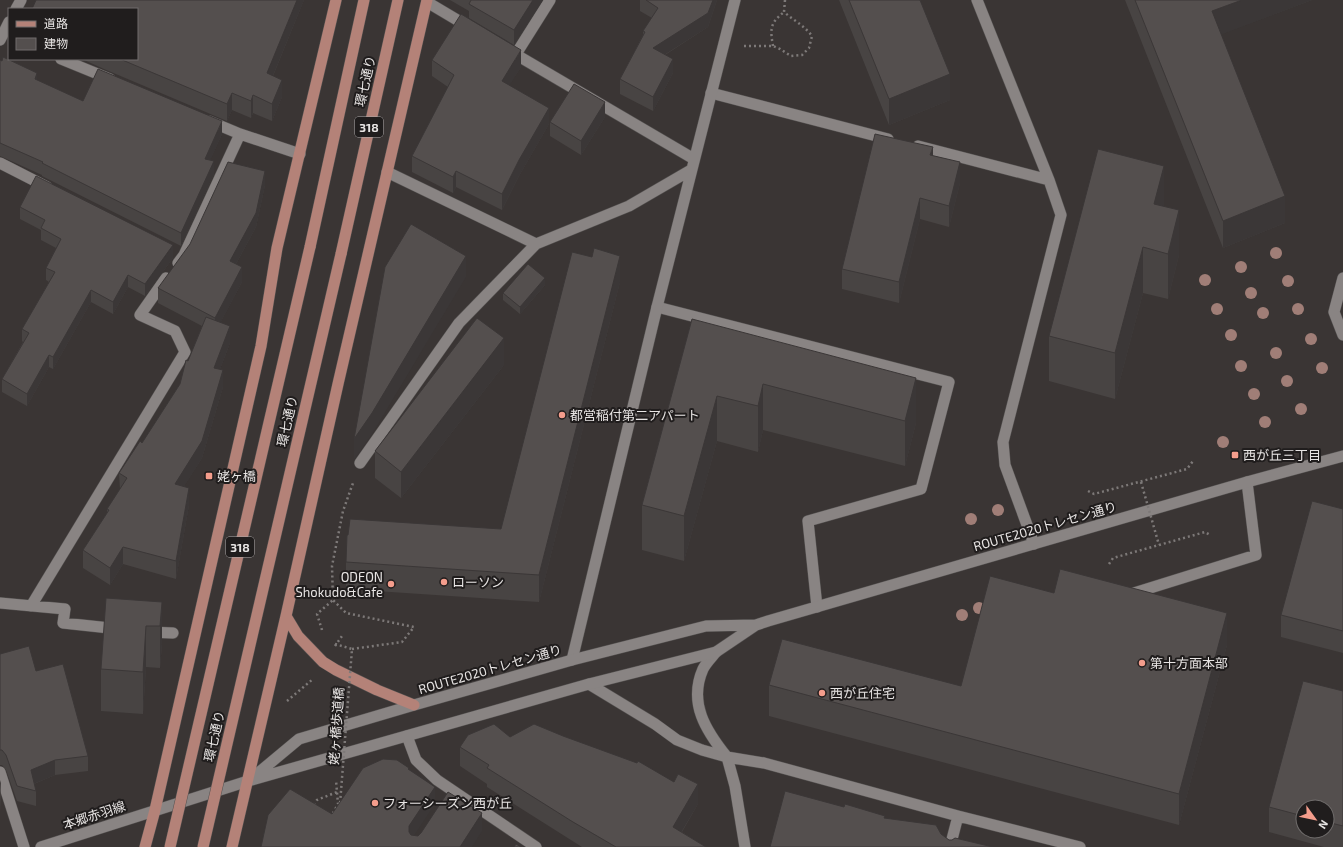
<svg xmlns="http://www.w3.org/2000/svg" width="1343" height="847" font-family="'Exo 2','Noto Sans JP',sans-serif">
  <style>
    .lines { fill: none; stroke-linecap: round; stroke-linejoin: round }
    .service-casing { stroke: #545150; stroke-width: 12 }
    .minor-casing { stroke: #545150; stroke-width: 12 }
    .secondary-casing { stroke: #545150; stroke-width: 12 }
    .primary-casing { stroke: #545150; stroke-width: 12 }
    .path { stroke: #7d7978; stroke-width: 2.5; stroke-dasharray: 2 3; stroke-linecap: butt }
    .service { stroke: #898483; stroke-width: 11 }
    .minor { stroke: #898483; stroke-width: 11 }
    .secondary { stroke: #898483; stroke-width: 11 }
    .primary { stroke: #b48278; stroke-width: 11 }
    .primary-bridge-casing { stroke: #545150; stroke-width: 12; stroke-linecap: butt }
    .path-bridge { stroke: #7d7978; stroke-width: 2.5; stroke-dasharray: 2 3; stroke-linecap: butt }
    .primary-bridge { stroke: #b48278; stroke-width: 11 }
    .tree { fill: #a07e77 }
    .wall { fill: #484443; fill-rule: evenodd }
    .shaded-wall { fill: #3b3737 }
    .building { fill: #544f4e; stroke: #3b3737 }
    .poi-dot { fill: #f49d8c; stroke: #201d1d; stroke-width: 1.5 }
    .labels { text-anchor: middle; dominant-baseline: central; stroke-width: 4; stroke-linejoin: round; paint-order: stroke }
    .shield { fill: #201d1d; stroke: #aba8a8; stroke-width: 1 }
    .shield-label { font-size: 12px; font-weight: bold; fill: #e7e4e3 }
    .street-label { font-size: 13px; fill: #e7e4e3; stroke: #201d1d }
    .poi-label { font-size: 13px; fill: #e7e4e3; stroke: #201d1d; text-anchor: start }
  </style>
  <rect width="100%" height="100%" fill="#3a3534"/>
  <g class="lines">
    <!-- service casing -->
    <g class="service-casing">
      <path id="service" d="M977 0 1049 180
        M16 9 21 0
        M0 40 9 22
        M61 59 110 79
        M711 93 888 139
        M209 121 240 134 300 154
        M918 146 1049 180 1061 215 1003 442 1005 465 1034 544
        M0 163 47 187
        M178 263 184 255 240 134
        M1343 278 1334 312 1343 335
        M657 307 949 382 921 489 808 521 817 607
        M1134 593 1256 555 1247 482
        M0 603 65 609 63 623 119 629
        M31 606 185 352 175 331 140 315 166 278
        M148 632 173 633"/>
    </g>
    <!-- minor casing -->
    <g class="minor-casing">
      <path id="minor" d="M427 2 469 27
        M508 50 694 159
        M516 54 550 0
        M387 172 536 244
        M360 463 459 323 536 244 629 206 691 170
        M716 652C712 657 706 663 703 669 688 703 706 731 727 757L764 763 958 816 1080 847
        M572 660 657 307 735 0
        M589 684 655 724 677 740 702 750 727 757 735 786 745 847
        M407 736 416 760 437 780 536 847
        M0 772 24 847
        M950 847 958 816"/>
    </g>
    <!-- secondary casing -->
    <g class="secondary-casing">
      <path id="secondary" d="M251 779 299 739 414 705 572 660 706 626 756 625
        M41 847 248 781 589 684 716 652 756 625 768 621 1247 482 1343 456"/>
    </g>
    <!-- primary casing -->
    <g class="primary-casing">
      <path id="primary" d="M310 247 364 0
        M341 254 398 0
        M286 616 298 636 323 662 336 670 377 690 414 705
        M145 847 155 810 261 346 277 248 336 0
        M232 847 286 616 338 384 427 0"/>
    </g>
    <!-- path -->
    <path class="path" d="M744 46H773L780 49 791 56 802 55 809 48 812 36C805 26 793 20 784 12L785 0
      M773 46C770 29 770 23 784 12
      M1088 491 1094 494 1187 469 1193 461
      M1109 564 1113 558 1205 532 1210 535
      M322 630 317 614 333 600
      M335 646 342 636
      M352 649 402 642 414 627 346 613 333 600 332 566 343 511 353 483
      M287 701 313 679
      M314 805 317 800 337 792
      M329 815H332L338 804 336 780"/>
    <!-- service -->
    <use href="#service" class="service"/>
    <!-- minor -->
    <use href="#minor" class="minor"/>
    <!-- secondary -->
    <use href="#secondary" class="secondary"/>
    <!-- primary -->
    <use href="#primary" class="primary"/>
    <!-- primary-bridge casing -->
    <g class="primary-bridge-casing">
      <path id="primary-bridge" d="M170 847 310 247
        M203 847 341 254"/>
    </g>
    <!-- path-bridge -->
    <path class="path-bridge" d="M1141 482 1159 545
      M335 644 352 649 340 804"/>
    <!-- primary-bridge -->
    <use href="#primary-bridge" class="primary-bridge"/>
  </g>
  <!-- trees -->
  <g class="tree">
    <circle cx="1276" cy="253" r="6"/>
    <circle cx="1241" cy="267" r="6"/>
    <circle cx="1205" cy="280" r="6"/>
    <circle cx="1288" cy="281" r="6"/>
    <circle cx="1251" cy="293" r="6"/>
    <circle cx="1217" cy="309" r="6"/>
    <circle cx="1298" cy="309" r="6"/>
    <circle cx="1263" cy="313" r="6"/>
    <circle cx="1231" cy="335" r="6"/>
    <circle cx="1311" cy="339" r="6"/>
    <circle cx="1276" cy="353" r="6"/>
    <circle cx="1241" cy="366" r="6"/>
    <circle cx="1322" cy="368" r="6"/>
    <circle cx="1287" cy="381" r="6"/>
    <circle cx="1254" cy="394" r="6"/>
    <circle cx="1301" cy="409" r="6"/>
    <circle cx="1265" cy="422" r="6"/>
    <circle cx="1223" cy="442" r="6"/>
    <circle cx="998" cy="510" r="6"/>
    <circle cx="971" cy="519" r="6"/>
    <circle cx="979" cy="608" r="6"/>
    <circle cx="962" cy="615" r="6"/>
  </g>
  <!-- wall -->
  <path class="wall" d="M36 0H304L273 76 282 97 272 121 253 113 251 118 232 110 227 121 104 69 82 59H137Z
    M450 0H543L514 45 469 18V11Z
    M640 0H717L708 27 665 55 673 73 653 111 620 94V79L643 35V31L652 18 640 11Z
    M839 0H920L950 100 889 125Z
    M1125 0H1312L1221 34 1285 223 1223 248Z
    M0 60 37 81 83 101 222 134 210 160 214 174 181 246 42 176V175L0 156Z
    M432 60 521 67 509 85 549 124 519 176 502 210 456 187 453 193 412 172V156L448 87 432 76Z
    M605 117 581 155 550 136V122Z
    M933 156 960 183 949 227 920 219 899 303 842 289V269Z
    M265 185 256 227 236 264 242 282 220 323 230 343 220 369 223 387 202 458 184 486 189 505 176 579 123 564 110 585 83 568V550L107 513V509L120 490 119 473 142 443 180 384 188 361 202 326 158 303V288Z
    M1164 206 1179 255 1168 299 1143 293 1115 399 1049 381V336Z
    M20 207 173 258 145 296 128 287 113 314 91 302 53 369 49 367 27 406 2 392V379L23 342 22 341V329L49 282 46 280V268L56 248 41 240V230L20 219Z
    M620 282 539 602 346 589V562L501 529Z
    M545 285 520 314 503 300V293Z
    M692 319 916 423 905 466 763 430 758 452 717 441 684 561 642 550V505Z
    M504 365 401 498 375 478V451Z
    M1343 509V653L1281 637V615Z
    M162 602V644L160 668 146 667 143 714 101 711V669Z
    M1227 645 1179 825 769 716V685L961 686Z
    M0 654 36 671 88 756V771L55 775 34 784 36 791V806L17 801 6 770 2 765H0Z
    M1343 691V847H1324L1269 832V807ZM1303 807H1327V831H1303Z
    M510 737 698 804 682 832 706 847H582L487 787V784L460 766V747Z
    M0 780 1 783 0 813Z"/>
  <!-- shaded-wall -->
  <path class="shaded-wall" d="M297 0H304L267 90V73Z
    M533 0H543L514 45V30Z
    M713 0H717L708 27 653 62V48Z
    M1242 0H1312L1212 38V11Z
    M521 50V67L502 97V81Z
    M673 59V73L653 111V97Z
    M37 73V86L35 79Z
    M950 74V100L889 125V99Z
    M282 80V97L272 121V104Z
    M232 93V110L227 121V104Z
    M253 95V113L251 118V101Z
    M605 102V117L581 155V141Z
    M549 108V124L519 176 502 210V194L519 160Z
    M222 121V134L205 172V159Z
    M933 147V168L930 155Z
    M214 161V174L181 246V233Z
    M960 162V183L949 227V206Z
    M1164 166V211L1154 204Z
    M265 171V185L256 227 230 275V261Z
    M456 171V187L453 193V177Z
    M1285 196V223L1223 248V221Z
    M920 198V219L899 303V282Z
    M1179 210V255L1168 299V254Z
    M173 245V258L145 296V284Z
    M1143 247V293L1115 399V353Z
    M466 256V277L372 434 354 460V439Z
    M620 256V282L539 602V575Z
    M242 267V282L215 333V318Z
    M128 275V287L113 314V302Z
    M545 278V285L520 314V307Z
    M91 290V302L53 369V357Z
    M230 326V343L214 385V368Z
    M504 338V365L401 498V472Z
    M49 355V367L27 406V394Z
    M223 370V387L202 458 175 501V484Z
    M916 378V423L905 466V421Z
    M763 384V430L758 452V406Z
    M717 396V441L684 561V516Z
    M189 488V505L176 579V561Z
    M123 547V564L110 585V568Z
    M162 602V644L160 668V626Z
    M1227 613V645L1179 825V794Z
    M146 626V667L143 714V672Z
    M55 760V775L31 785V770Z
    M698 784V804L673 846V827Z
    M435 787V804L409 843V847V826Z
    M482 813V831L472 847H460Z"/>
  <!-- building -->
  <path class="building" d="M36 0H297L267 73 282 80 272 104 253 95 251 101 232 93 227 104 120 59H137V9H32Z
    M471 0H533L514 30 469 4Z
    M646 0H713L708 13 653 48 673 59 653 97 620 79 645 32 643 31 658 8Z
    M849 0H920L950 74 889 99Z
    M1135 0H1242L1212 11 1285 196 1223 221Z
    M461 14 521 50 502 81 549 108 519 160 502 194 456 171 453 177 412 156 454 75 432 60Z
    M3 57 37 73 35 79 83 101 98 69 222 121 205 159 214 161 181 233 42 163 43 162 0 143V60L2 61Z
    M574 84 605 102 581 141 550 122Z
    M875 134 933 147 930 155 960 162 949 206 920 198 899 282 842 269Z
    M1098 149 1164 166 1154 204 1179 210 1168 254 1143 247 1115 353 1049 336Z
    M228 162 265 171 256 213 230 261 242 267 215 318 158 288 190 244Z
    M36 176 173 245 145 284 128 275 113 302 91 290 53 357 49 355 27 394 2 379 29 333 22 329 55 272 46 268 61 239 41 228 45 220 20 207Z
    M411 224 466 256 372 413 354 439 385 267Z
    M594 248 620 256 539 575 346 562 347 535H348L350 519 501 529 572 252 592 257Z
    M528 264 545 278 520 307 503 293Z
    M206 317 230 326 214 368 223 370 202 441 175 484 189 488 176 561 123 547 110 568 83 550 109 510 107 509 127 478 119 473 140 441 142 443 180 384 186 360 188 361Z
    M477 318 504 338 401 472 375 451Z
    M692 319 916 378 905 421 763 384 758 406 717 396 684 516 642 505Z
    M1312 501 1343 509V631L1281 615Z
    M1060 569 1227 613 1179 794 769 685 782 639 961 686 990 576 1054 593Z
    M106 598 162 602 160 626H146L143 672 101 669Z
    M29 646 36 671 63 664 88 756 55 760 31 770 36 791 17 786 6 755 2 750H0V654Z
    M1303 681 1343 691V826L1327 822V807H1303V816L1269 807Z
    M494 724 510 737 534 724 563 736 637 763 638 761 674 782 678 774 698 784 673 827 706 847H616L573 822 487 768 489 765 460 747 468 735Z
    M383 759 397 760 409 768 408 769 435 787 409 826V832L411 835 418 836 421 833 448 792 482 813 460 847H261L268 815 290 789 332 814 363 768Z
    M785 791 844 807 845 804 885 816 884 818 936 825 941 834 949 840H952L955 838 993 847H770Z
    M516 844 521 847H514Z"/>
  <!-- markers -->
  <g class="poi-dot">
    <circle cx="562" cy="415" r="4"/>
    <rect x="1231" y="451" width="8" height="8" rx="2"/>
    <rect x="205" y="472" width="8" height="8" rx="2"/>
    <circle cx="444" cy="582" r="4"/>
    <circle cx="391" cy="584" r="4"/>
    <circle cx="1142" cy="663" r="4"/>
    <circle cx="822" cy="693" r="4"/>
    <circle cx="375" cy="803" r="4"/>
  </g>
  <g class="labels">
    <!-- shield labels -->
    <g class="shield">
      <rect x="355" y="117" width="28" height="20" rx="3"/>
      <rect x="226" y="537" width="28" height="20" rx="3"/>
    </g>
    <g class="shield-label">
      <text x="369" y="127">318</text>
      <text x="240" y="547">318</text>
    </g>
    <!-- street labels -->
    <g class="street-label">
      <text transform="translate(365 81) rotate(-77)">環七通り</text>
      <text transform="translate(287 421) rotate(-77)">環七通り</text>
      <text transform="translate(1045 526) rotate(-16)">ROUTE2020トレセン通り</text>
      <text transform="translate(490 669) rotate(-16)">ROUTE2020トレセン通り</text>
      <text transform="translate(336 726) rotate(-86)">姥ヶ橋歩道橋</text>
      <text transform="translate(214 736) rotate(-77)">環七通り</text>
      <text transform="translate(94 815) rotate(-18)">本郷赤羽線</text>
    </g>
    <!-- poi labels -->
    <g class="poi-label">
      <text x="570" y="415">都営稲付第二アパート</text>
      <text x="1243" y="455">西が丘三丁目</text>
      <text x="217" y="476">姥ヶ橋</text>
      <text x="383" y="577" text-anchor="end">ODEON<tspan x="383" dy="15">Shokudo&amp;Cafe</tspan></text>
      <text x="452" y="582">ローソン</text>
      <text x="1150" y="663">第十方面本部</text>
      <text x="830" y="693">西が丘住宅</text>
      <text x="383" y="803">フォーシーズン西が丘</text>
    </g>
  </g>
  <!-- legend -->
  <rect x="8" y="8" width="130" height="52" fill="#201d1d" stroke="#706d6c"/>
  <rect x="16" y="21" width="20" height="6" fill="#b48278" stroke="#706d6c"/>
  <text x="44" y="28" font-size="12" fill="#e7e4e3">道路</text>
  <rect x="16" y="38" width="20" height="12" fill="#544f4e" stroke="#706d6c"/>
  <text x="44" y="48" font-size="12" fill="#e7e4e3">建物</text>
  <!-- north arrow -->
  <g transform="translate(1315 819) rotate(123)"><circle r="19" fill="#201d1d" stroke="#706d6c"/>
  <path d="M0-3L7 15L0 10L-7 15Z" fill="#f49d8c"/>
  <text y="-6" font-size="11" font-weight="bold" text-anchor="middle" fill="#e7e4e3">N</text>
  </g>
</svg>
